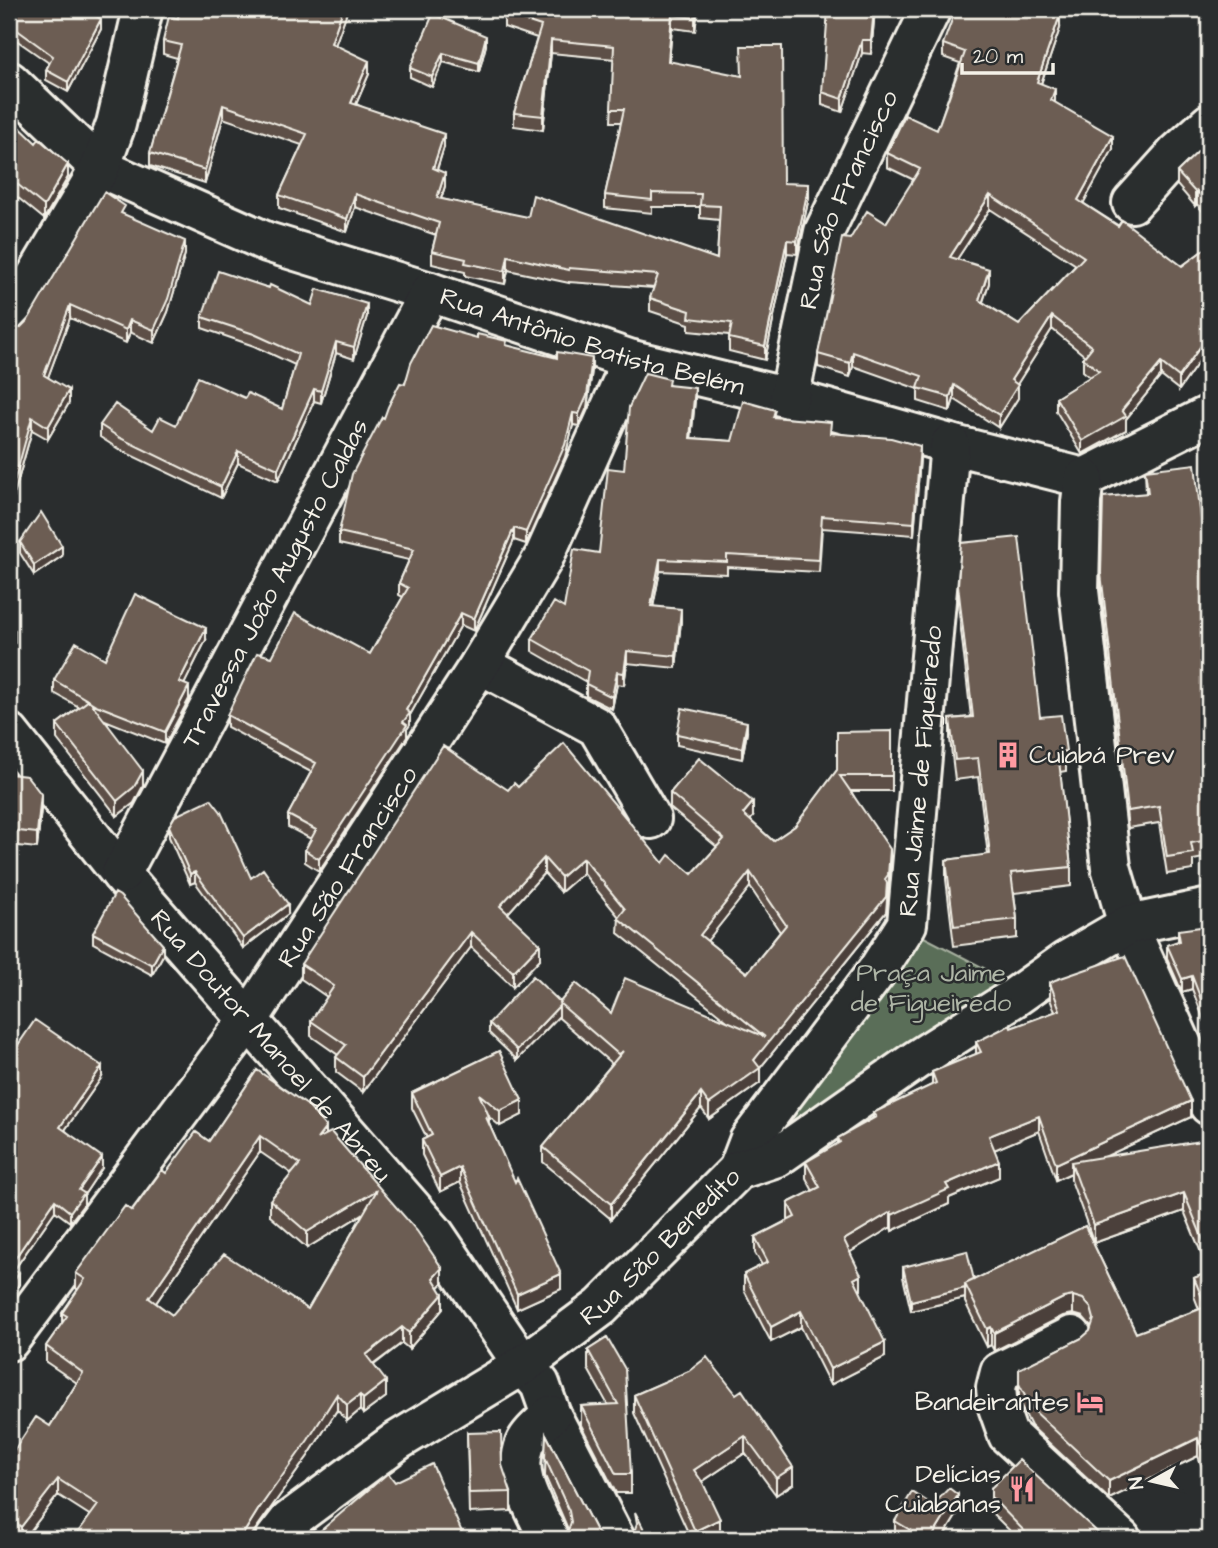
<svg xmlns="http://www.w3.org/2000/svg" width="1218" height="1548" font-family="'Architects Daughter',sans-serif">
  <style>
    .green { fill: #5a6e58; stroke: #a7b0a0; stroke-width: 2 }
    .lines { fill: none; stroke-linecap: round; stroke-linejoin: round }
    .minor-casing { stroke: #f4f1e8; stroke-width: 44 }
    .minor { stroke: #2a2d2e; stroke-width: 38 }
    .wall { fill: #5d5047; stroke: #f4f1e8; stroke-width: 2; fill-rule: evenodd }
    .shaded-wall { fill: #4c413a; stroke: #f4f1e8; stroke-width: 2 }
    .building { fill: #6c5d53; stroke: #f4f1e8; stroke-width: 2; fill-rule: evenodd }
    .labels { text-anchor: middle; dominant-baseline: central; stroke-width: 5; stroke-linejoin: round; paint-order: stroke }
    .street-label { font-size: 26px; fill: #f4f1e8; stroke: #2a2d2e }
    .poi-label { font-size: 26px; fill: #f4f1e8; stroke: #2a2d2e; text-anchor: end }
    .park-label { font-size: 26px; fill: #afb6a7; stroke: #2a2d2e }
  </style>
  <rect width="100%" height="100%" fill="#2a2d2e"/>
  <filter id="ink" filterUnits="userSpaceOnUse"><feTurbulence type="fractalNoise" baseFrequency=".0143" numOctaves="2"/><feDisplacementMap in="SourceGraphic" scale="14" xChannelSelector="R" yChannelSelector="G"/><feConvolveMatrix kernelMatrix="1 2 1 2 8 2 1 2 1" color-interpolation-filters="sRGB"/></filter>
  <g filter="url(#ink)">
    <!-- green -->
    <path class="green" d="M920 935 1011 982 756 1150Z"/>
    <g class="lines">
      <!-- minor casing -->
      <g class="minor-casing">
        <g id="minor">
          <path id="s1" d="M9 81 100 168 267 242 430 292 632 360 789 398 950 444 1084 478 1209 415"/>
          <path d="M1132 203 1177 153 1209 124"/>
          <path d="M9 322 100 168 116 124 143 9"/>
          <path id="s2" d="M789 398 824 232 931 9"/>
          <path d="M1084 478 1081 502 1079 591 1111 867 1128 925 1209 1105"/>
          <path d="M480 664 597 727 651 819"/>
          <path id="s3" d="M9 733 121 874 434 1233 523 1365 540 1384 551 1415 615 1539"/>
          <path id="s4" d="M121 874 430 292"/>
          <path id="s5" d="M738 1170 749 1141 877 971 907 924 950 444"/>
          <path d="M1072 1336 1000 1372 996 1388 998 1407 1008 1435 1121 1539"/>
          <path id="s6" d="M9 1341 249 1019 480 664 544 557 632 360"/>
          <path id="s7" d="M275 1539 289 1521 397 1441 523 1365 601 1307 738 1170 777 1157 916 1060 1015 997 1066 961 1128 925 1209 908"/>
          <path d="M549 1539C536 1510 512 1477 525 1444 529 1434 543 1423 551 1415"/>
        </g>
      </g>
      <!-- minor -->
      <use href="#minor" class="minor"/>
    </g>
    <!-- wall -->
    <path class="wall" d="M9 9H99L91 14 101 29 68 92 46 80V70L49 63 9 35Z
      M180 9H348L335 45 369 74 356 104 444 147 437 170 445 186 441 199 717 259 719 220 700 218V207H652V213L605 208V195L621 122H611L614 59 551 53 543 130 514 126V113L537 38 504 27V14L506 9H698L695 31 672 28 669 61 783 183 809 197 797 254 787 253 765 360 729 351V335L689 331V324L650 311V298L654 288 569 282V283L508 270 505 284 465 276V272L432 264V251L436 235 355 207 347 232 279 208V195L302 145 223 118 205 183 150 166V153L177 58 163 54V41L178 18Z
      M401 9H436L435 15 486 45 479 72 443 62 432 87 410 77V68L433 16 401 11Z
      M875 9 871 54 862 53 842 112 822 105V92Z
      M1060 28 1041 84 1055 103 1113 149 1083 203 1182 266 1209 246V347L1179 390 1161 376 1126 419V430L1082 454 1056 411V398L1090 377 1083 371V358L1085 356 1052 329 1017 384 1018 398 999 428 954 399 950 411 918 401V389L853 366 850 377 818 367V354L850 239 886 223 914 180 887 167V153L937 130 960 63 943 57V44ZM990 209 1076 265 1019 325 983 302 989 283 957 259Z
      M9 117 68 177 44 219 11 192 9 194Z
      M1209 141V220L1197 204 1195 206 1177 185V172Z
      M125 215 185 254 168 312 154 343 130 332 126 343 70 318 48 377 69 403 48 439 32 430 13 498 9 505V336L20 328Z
      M312 305 367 316 354 359 336 353 321 403 314 401 278 481 238 463 221 498 120 450 100 437V425L153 430 176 425 245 398 282 409 295 365 254 346 202 328V317Z
      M477 338 592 370 587 408 579 426 573 425 565 457 526 544 514 540 474 631 461 625 410 715V725L407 729V737L319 871 305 862V850L311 839 288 827V815L311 772 227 727V715L272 657 370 654 403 597 399 595V583L409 560 339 544V532L384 418 405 384Z
      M669 385 695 400 691 438 732 441 775 418 920 458 914 535 822 528 819 572 727 567V574L660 571 653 606 681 621 676 668 627 663 624 685 617 684 612 709 586 696V682L532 651V639L564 608 599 553 624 470Z
      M1145 470 1209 593V857L1193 860V870L1167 874 1159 823 1128 828 1101 590V573L1146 493Z
      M20 542 62 556 34 575 20 553Z
      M958 585 1040 717 1066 751V771L1060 772 1071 867V886L1014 893 1017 919V938L954 946 946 879V860L988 855 978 777 955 780 950 739V719L971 717 958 604Z
      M206 640 184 684 189 699 165 744 105 720 143 786 134 803 117 816 57 739V724L79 707 54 693V680L105 659Z
      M892 731V791H851L890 864 886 912 760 1068V1083L709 1119 701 1108 611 1219 543 1162V1147L612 1064 559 1018V1016L517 1060 489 1033V1023L560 1002 611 1013 726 1020 618 933 619 917 583 873 561 892 544 873 508 913 540 959 513 987 471 947 363 1092 336 1072V1057L338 1055 311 1036V1021L327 997 301 979V964L508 790 518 787 663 863 692 874 717 847 670 808V793L753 817 750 820 773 841 795 826 837 770ZM750 887 780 932 747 973 707 941Z
      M747 732 742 759 677 745V734Z
      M9 774 41 809 37 848 9 845Z
      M169 826 288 914 243 948 195 882 190 884 169 837Z
      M1178 930H1209V1033L1192 989 1182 992 1167 958V945L1178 941Z
      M93 933 163 955 152 975 93 943Z
      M1050 983 1191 1117 1106 1156 1209 1154V1486L1198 1456 1109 1499 1031 1426 1019 1402V1369L1082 1338 1090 1331 1091 1326 1083 1317 1073 1314 1063 1316 994 1351 991 1345 987 1347 965 1302V1298L911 1311 903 1277V1267L974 1280 1085 1226 1136 1333 1199 1309 1194 1296V1278L1209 1272 1184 1211 1094 1243 1071 1180V1173L1056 1180 1039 1131 994 1150 999 1177 949 1198V1204L892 1231 891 1227 850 1252 861 1290 860 1291 885 1357 830 1385 801 1327 771 1342 744 1290V1274L762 1265 755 1253V1237L788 1220V1203L813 1191 806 1178V1162L838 1144V1138L873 1118V1113L932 1085V1072L976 1054V1042L1011 1028 1055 1012 1050 999Z
      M499 1051 522 1115 500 1126 489 1117V1124L561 1289 517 1309 460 1182 440 1192 422 1155V1140L427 1138 412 1108V1093Z
      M9 1058 102 1077 65 1130 102 1168 84 1195V1204L70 1222 55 1211 14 1270 19 1284 9 1299Z
      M257 1070 326 1135 442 1284 439 1287 443 1309 409 1349 402 1343 374 1365 386 1397 363 1414 360 1410 347 1421 337 1410 308 1456 258 1526 91 1516 58 1495 24 1539H17L9 1533V1458L50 1426 77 1383 46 1362V1346L62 1323V1313L78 1290 76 1288V1273L166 1173 209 1141ZM260 1152 292 1174 270 1200V1216L307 1248 363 1214 308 1309 172 1315 156 1303Z
      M607 1338 631 1474V1493H616L581 1425V1406L608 1405 588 1369V1350Z
      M689 1371 793 1484 776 1495 745 1453 702 1482 720 1536 713 1539H691L634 1413V1395Z
      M467 1433 511 1492V1511L469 1513Z
      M546 1434 596 1531 567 1534 568 1529 545 1476Z
      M991 1488 1104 1539H1018L991 1512Z
      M933 1505 958 1513 942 1539H895V1521Z"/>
    <!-- shaded-wall -->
    <path class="shaded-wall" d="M84 9H99L83 19Z
      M343 9H348L331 57V43Z
      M696 9H698L695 31V18Z
      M874 9H875L871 54V40Z
      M672 15V28L668 74V61Z
      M1060 15V28L1037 95V82Z
      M101 19V29L68 92V82Z
      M486 36V45L479 72V63Z
      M551 40V53L543 130V116Z
      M862 40V53L842 112V99Z
      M443 53V62L432 87V77Z
      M369 61V74L351 116V103Z
      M1055 89V102L1051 114V100Z
      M223 105V118L205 183V170Z
      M444 134V147L433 181V168Z
      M1113 136V149L1078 213V200Z
      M68 164V177L44 219V206Z
      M445 173V186L437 211V198Z
      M11 179V192L9 194V181Z
      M809 184V197L797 254V241Z
      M1197 191V204L1195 206V192Z
      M355 194V207L347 232V219Z
      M990 195V209L950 270V257Z
      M787 240V253L765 360V346Z
      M185 241V254L168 312 154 343V330Z
      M508 256V270L505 284V271Z
      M989 269V283L979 313V300Z
      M367 304V316L354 359V347Z
      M70 305V318L44 388V375Z
      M1052 316V329L1011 394V380Z
      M130 320V332L126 343V330Z
      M1209 334V347L1179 390V377Z
      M336 342V353L321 403V391Z
      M853 352V366L850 377V363Z
      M592 358V370L587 408 579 426V414Z
      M1161 363V376L1126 419V430L1082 454V441L1122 410Z
      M954 385V399L950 411V397Z
      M1018 385V398L999 428V415Z
      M695 388V400L690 450V438Z
      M314 389V401L278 481V469Z
      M69 390V403L48 439V427Z
      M573 413V425L565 457 526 544V532Z
      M32 417V430L13 498 9 505V493Z
      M920 446V458L914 535V523Z
      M238 451V463L221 498V487Z
      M514 528V540L474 631V619Z
      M11 535V548L9 550V537Z
      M62 546V556L34 575V565Z
      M660 559V571L651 618V606Z
      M681 609V621L676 668V656Z
      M461 613V625L410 715V725L407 729V737L319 871V859L403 722 406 710Z
      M206 628V640L179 695V682Z
      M15 631V643L9 649V637Z
      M627 651V663L624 685V673Z
      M617 672V684L612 709V697Z
      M189 686V699L165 744V732Z
      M747 722V732L742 759V748Z
      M143 771V786L134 803 117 816V801Z
      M41 794V809L37 848V833Z
      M753 802V817L743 829V814Z
      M890 849V864L886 912 760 1068V1083L709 1119V1104L754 1060 885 879Z
      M544 858V873L500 922V906Z
      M583 858V873L561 892V877Z
      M195 872V882L190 884V874Z
      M750 872V887L700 950V935Z
      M288 904V914L243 948V938Z
      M471 932V947L363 1092V1077Z
      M540 944V959L513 987V972Z
      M163 945V955L152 975V965Z
      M1192 976V989L1182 992V979Z
      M559 1006V1016L517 1060V1050Z
      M102 1066V1077L60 1137V1127Z
      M701 1093V1108L611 1219V1204Z
      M522 1100V1115L500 1126V1111Z
      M1191 1101V1117L1074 1171 1071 1162V1173L1056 1180V1164Z
      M1039 1116V1131L989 1152V1136Z
      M326 1127V1143L317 1139Z
      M260 1136V1152L149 1313V1298Z
      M102 1157V1168L84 1195V1204L70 1222V1212L79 1190Z
      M999 1161V1177L949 1198V1204L892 1231V1215L946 1184Z
      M460 1167V1182L440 1192V1177Z
      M377 1190V1205L307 1248V1232Z
      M1184 1193V1211L1094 1243V1225Z
      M55 1200V1211L9 1277V1267Z
      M891 1212V1227L844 1256V1240Z
      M442 1268V1284L433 1294V1278Z
      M19 1273V1284L9 1299V1288Z
      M561 1274V1289L517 1309V1294Z
      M861 1275V1290L854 1294V1279Z
      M965 1288V1298L911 1311V1301Z
      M443 1294V1309L409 1349V1333Z
      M1073 1296V1314L1063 1316 994 1351V1333L1063 1298Z
      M801 1311V1327L771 1342V1327Z
      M402 1327V1343L366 1370V1355Z
      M991 1327V1345L987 1347V1329Z
      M885 1342V1357L830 1385V1369Z
      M386 1381V1397L363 1414V1399Z
      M337 1394V1410L308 1456 258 1526 249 1539H240L258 1510Z
      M360 1395V1410L347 1421V1405Z
      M745 1436V1453L694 1487V1470Z
      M1198 1438V1456L1109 1499V1481Z
      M793 1467V1484L776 1495V1478Z
      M58 1479V1495L24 1539H21V1527Z
      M958 1495V1513L942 1539H931Z
      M720 1519V1536L713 1539H695V1531Z"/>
    <!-- building -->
    <path class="building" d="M9 9H84H83L101 19 68 82 46 70 53 56 9 24Z
      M180 9H343L331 43 369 61 351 103 444 134 433 168 445 173 437 198 528 217 533 195 717 259 720 206 700 205 701 194 652 193V200L605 195 624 109H611L614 46 551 40 543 116 514 113 541 26 504 14 506 9H696L695 18 672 15 668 61 742 76 741 46H782L783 183 809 184 797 241 787 240 765 346 729 338 732 323 689 318 690 311 650 298 658 275 569 268V270L508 256 505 271 465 263 466 259 432 251 439 223 355 194 347 219 279 195 307 134 223 105 205 170 150 153 181 45 163 41 169 16 178 18Z
      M828 9H874L871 40H862L842 99 822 92Z
      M956 9H1044L1060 15 1037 82 1055 89 1051 100 1113 136 1078 200 1118 226 1122 220 1182 266 1209 246V334L1179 377 1161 363 1122 410 1126 416 1082 441 1056 398 1099 371 1083 358 1092 347 1052 316 1011 380 1018 385 999 415 954 385 950 397 918 388 922 376 853 352 850 363 818 354 842 238 850 239 867 211 886 223 920 169 887 153 905 115 937 130 965 52 943 44ZM990 195 1084 257 1019 325 979 300 989 269 950 257Z
      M433 14 486 36 479 63 443 53 432 77 410 68Z
      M9 117 36 143 39 139 68 164 44 206 11 179 9 181Z
      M1209 141V207L1197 191 1195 192 1177 172Z
      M104 192 125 206 121 213 185 241 168 299 154 330 130 320 126 330 70 305 44 375 69 390 48 427 32 417 13 486 9 493V336L12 330 20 328 28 320Z
      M218 271 269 288 270 285 312 305 317 289 367 304 354 347 336 342 321 391 314 389 278 469 238 451 221 487 120 438 100 425 115 404 153 430 160 417 176 425 198 377 245 398 248 393 282 409 298 354 254 334 202 317Z
      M431 325 477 338V334L507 341 506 345 557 358V352L592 358 587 396 579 414 573 413 565 445 526 532 514 528 474 619 461 613 406 710 410 713 403 722 407 725 319 859 305 850 316 830 288 815 316 763 227 715 257 653 272 657 295 613 370 654 408 588 399 583 414 549 339 532 352 474 382 417 384 418 388 407 400 383 405 384 411 363Z
      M645 373 669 379 668 385 695 388 690 438 732 441 743 401 775 410 773 417 831 422 830 433 891 438 920 446 914 523 822 516 819 560 727 555V562L660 559 651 606 681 609 676 656 627 651 624 673 617 672 612 697 586 684 588 671 532 639 554 602 564 608 574 549 599 553 608 468 624 470 629 407Z
      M1195 464 1209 593V840L1191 843 1193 853 1167 857 1159 806 1128 811 1101 573 1103 497 1148 493 1145 470Z
      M41 512 62 546 34 565 20 542Z
      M1019 537 1040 717 1061 715 1066 751 1058 752 1071 867 1011 873 1017 919 954 926 946 860 990 854 978 758 955 760 950 719 973 717 958 585 961 543Z
      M135 594 206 628 179 682 189 686 165 732 96 705 54 680 76 642 105 659Z
      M9 624 15 631 9 637Z
      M89 700 143 771 134 787 117 801 57 724Z
      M682 708 747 722 742 748 677 734Z
      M892 731V776H840L890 849 888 875 885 879 887 883 886 897 754 1060 760 1068 709 1104 701 1093 611 1204 543 1147 623 1051 618 1054 559 1003 576 983 611 1013 625 978 765 1037 618 918 625 909 583 858 561 877 544 858 500 906 540 944 513 972 471 932 363 1077 336 1057 346 1045 311 1021 334 986 301 964 443 746 508 790 514 783 518 787 564 743 663 863 669 855 692 874 724 839 670 793 699 758 753 802 743 814 773 841 795 826 837 770V732ZM750 872 786 925 747 973 700 935Z
      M9 774 27 776 41 794 37 833 9 830Z
      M211 799 221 812 251 878 263 869 288 904 243 938 195 872 190 874 169 826 175 816Z
      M115 893 120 896 163 945 152 965 93 933Z
      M1208 926V930H1209V1020L1192 976 1182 979 1167 945 1180 941 1178 930Z
      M1125 956 1191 1101 1056 1164 1039 1116 989 1136 999 1161 946 1184 949 1189 892 1215 891 1212 844 1240 861 1275 854 1279 885 1342 830 1369 801 1311 771 1327 744 1274 768 1262 755 1237 795 1217 788 1203 820 1187 806 1162 840 1142 838 1138 876 1117 873 1113 936 1083 932 1072 981 1052 976 1042 1010 1025 1011 1028 1060 1010 1050 983 1055 980Z
      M533 976 560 1002 559 1006 517 1050 489 1023Z
      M35 1020 102 1066 60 1127 102 1157 79 1190 84 1193 70 1212 55 1200 9 1267 19 1273 9 1288V1058Z
      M499 1051 522 1100 500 1111 479 1094 489 1116 486 1117 515 1182 517 1178 561 1274 517 1294 460 1167 440 1177 422 1140 432 1135 412 1093Z
      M257 1070 307 1105 326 1127 317 1139 331 1132 417 1231 442 1268 433 1278 443 1294 409 1333 402 1327 366 1355 386 1381 363 1399 360 1395 347 1405 337 1394 308 1440 258 1510 240 1539H73L98 1505 58 1479 21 1527 9 1517V1458L36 1417 50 1426 83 1373 46 1346 67 1316 62 1313 85 1279 76 1273 125 1206 132 1211 162 1170 166 1173 196 1132 209 1141ZM260 1136 300 1164 270 1200 307 1232 377 1190 308 1309 224 1254 172 1315 149 1298Z
      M1207 1140 1209 1154V1254L1184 1193 1094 1225 1071 1162Z
      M1085 1226 1136 1333 1206 1307 1194 1278 1209 1272V1468L1198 1438 1109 1481 1031 1408 1019 1384V1369L1082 1338 1090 1331 1094 1319 1091 1308 1083 1299 1073 1296 1063 1298 994 1333 991 1327 987 1329 965 1284Z
      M967 1251 974 1280 965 1284V1288L911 1301 903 1267Z
      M607 1338 625 1369 631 1474H616L581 1406 618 1404 588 1350Z
      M707 1357 736 1394 742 1390 793 1467 776 1478 745 1436 694 1470 703 1483 720 1519 695 1531 634 1395 689 1371Z
      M501 1432 502 1465 511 1492 469 1493 467 1433Z
      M546 1434 596 1531 604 1539H560L567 1534 571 1522 569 1511 545 1458Z
      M1019 1460 1094 1529 1104 1539H1032L991 1497V1488Z
      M432 1464 465 1539H311L388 1473 395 1482Z
      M949 1488 958 1495 931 1539H901L910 1530 895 1521 912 1492 933 1505Z
      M635 1512 649 1539H626L634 1532 637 1523Z"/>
  </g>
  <!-- icons -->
  <defs>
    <g id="building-bare" transform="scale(2.1)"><path d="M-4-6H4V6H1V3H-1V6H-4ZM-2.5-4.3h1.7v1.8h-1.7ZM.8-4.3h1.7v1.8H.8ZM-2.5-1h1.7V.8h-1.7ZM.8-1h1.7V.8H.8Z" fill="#ff9aa2" stroke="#2a2d2e" stroke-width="2.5" paint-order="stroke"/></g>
    <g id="hotel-bare" transform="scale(2.1)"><path d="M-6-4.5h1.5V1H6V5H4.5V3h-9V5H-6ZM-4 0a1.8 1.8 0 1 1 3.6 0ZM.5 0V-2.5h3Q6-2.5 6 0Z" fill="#ff9aa2" stroke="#2a2d2e" stroke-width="2.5" paint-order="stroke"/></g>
    <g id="restaurant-bare" transform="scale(2.1)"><path d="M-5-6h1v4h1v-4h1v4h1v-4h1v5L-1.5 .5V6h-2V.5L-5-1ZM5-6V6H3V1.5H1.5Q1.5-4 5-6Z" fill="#ff9aa2" stroke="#2a2d2e" stroke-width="2.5" paint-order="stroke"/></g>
  </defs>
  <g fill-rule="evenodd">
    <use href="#building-bare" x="1008" y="755"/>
    <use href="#hotel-bare" x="1090" y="1402"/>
    <use href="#restaurant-bare" x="1022" y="1489"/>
  </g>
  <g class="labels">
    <!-- street labels -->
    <g class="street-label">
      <text stroke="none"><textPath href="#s2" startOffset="208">Rua São Francisco</textPath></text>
      <text stroke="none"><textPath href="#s1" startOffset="649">Rua Antônio Batista Belém</textPath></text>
      <text stroke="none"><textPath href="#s4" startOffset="329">Travessa João Augusto Caldas</textPath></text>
      <text stroke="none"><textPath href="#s5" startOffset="453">Rua Jaime de Figueiredo</textPath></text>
      <text stroke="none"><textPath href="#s6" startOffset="583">Rua São Francisco</textPath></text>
      <text stroke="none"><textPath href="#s3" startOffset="408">Rua Doutor Manoel de Abreu</textPath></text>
      <text stroke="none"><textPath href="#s7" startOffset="486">Rua São Benedito</textPath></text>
    </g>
    <!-- poi labels -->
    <g class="poi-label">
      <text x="1029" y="755" text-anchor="start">Cuiabá Prev</text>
      <text x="1069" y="1402">Bandeirantes</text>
      <text x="1001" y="1474">Delícias<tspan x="1001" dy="30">Cuiabanas</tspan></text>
    </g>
    <!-- park labels -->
    <g class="park-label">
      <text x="931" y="973">Praça Jaime<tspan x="931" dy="30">de Figueiredo</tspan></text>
    </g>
  </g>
  <!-- margin -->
  <rect width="1218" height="1548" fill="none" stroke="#2a2d2e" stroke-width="35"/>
  <rect x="18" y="18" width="1183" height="1513" fill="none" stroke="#f4f1e8" stroke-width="2.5" filter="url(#ink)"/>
  <!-- north arrow -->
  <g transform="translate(1152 1481) rotate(262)" stroke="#2a2d2e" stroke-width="5" paint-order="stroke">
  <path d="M0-5L12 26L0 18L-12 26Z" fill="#f4f1e8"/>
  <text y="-10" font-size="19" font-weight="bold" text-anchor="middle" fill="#f4f1e8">N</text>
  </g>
  <!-- scale -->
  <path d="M962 63v10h91v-10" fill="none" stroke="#f4f1e8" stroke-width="3.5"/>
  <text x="973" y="63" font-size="21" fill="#f4f1e8" stroke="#2a2d2e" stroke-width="5" paint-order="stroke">20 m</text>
</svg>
